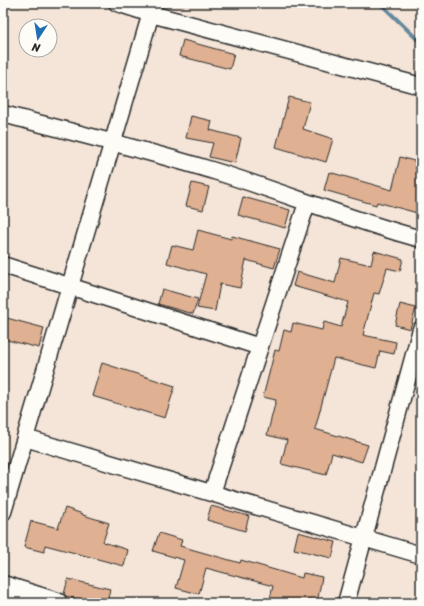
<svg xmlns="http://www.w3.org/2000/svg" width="424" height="606" font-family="Sriracha,sans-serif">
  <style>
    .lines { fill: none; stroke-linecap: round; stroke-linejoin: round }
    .stream { stroke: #65899e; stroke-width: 4 }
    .building { fill: #dfb091; stroke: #2b2b2b }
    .minor-casing { stroke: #2b2b2b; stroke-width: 19 }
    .tertiary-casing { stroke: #2b2b2b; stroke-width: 23 }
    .minor { stroke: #fdfcf7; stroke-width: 16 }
    .tertiary { stroke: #fdfcf7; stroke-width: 20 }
  </style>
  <rect width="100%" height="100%" fill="#f4e5d8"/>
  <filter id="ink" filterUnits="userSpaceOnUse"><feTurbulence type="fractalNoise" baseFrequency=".025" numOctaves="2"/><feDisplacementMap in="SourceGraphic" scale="8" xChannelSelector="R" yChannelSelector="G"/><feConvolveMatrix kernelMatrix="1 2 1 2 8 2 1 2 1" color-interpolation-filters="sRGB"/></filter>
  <g filter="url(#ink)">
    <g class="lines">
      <!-- stream -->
      <path class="stream" d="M380 3 421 43"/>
    </g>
    <!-- building -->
    <path class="building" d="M183 40 234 54 230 69 179 56Z
      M289 97 310 102 303 129 333 139 326 162 276 147Z
      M191 116 212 121 210 130 241 138 235 163 209 157 213 143 186 138Z
      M400 157 421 163V214L377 202 376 205 324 190 329 172 392 190Z
      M192 183 209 187 203 210 186 206Z
      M243 197 290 210 285 228 238 215Z
      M198 230 231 239 232 236 280 249 274 268 246 260 240 288 220 284 215 311 197 308 206 274 167 263 172 245 193 250Z
      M374 251 403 259 400 271 387 268 379 294 374 293 363 335 396 342 394 354 380 351 376 368 334 358 315 429 368 445 362 462 332 453 326 475 281 464 287 440 267 435 276 400 263 397 275 350 279 351 284 330 291 332 293 323 322 330 324 322 341 327 348 302 293 286 297 272 335 283 341 258 371 265Z
      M162 289 198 299 193 314 158 304Z
      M400 304 416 308 410 329 395 325Z
      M3 317 44 328 39 348 3 339Z
      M102 363 175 386 165 418 92 396Z
      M211 506 249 516 245 531 207 520Z
      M65 508 83 514V515L109 523 103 542 128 550 124 566 45 545 44 552 24 547 31 521 58 528Z
      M298 532 336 542 332 558 294 549Z
      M159 533 182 540 180 546 240 563 241 560 302 578 303 573 322 577 317 603H269L273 586 206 568 199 594 176 588 184 560 153 551Z
      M68 579 110 589 107 603H93L66 596 64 594Z"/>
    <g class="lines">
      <!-- minor casing -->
      <g class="minor-casing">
        <path id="minor" d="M117 3 151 14 421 86
          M3 114C72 132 142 149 211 170 281 191 349 220 421 239
          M3 265 260 347
          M25 438 421 555
          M212 493 307 203
          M3 512 154 3
          M346 603 421 329"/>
      </g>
      <!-- tertiary casing -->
      <g class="tertiary-casing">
        <path id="tertiary" d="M3 586 57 603"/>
      </g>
      <!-- minor -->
      <use href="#minor" class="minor"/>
      <!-- tertiary -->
      <use href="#tertiary" class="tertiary"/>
    </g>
  </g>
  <!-- margin -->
  <rect width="424" height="606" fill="none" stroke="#fdfcf7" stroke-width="16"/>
  <rect x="8" y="8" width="408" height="590" fill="none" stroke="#2b2b2b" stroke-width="1.5" filter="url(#ink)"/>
  <!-- north arrow -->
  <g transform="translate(38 38) rotate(192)"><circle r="19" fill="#fdfcf7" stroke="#a9a8a5"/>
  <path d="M0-3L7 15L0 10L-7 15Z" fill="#1f6fb2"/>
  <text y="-6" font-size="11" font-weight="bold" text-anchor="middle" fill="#2b2b2b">N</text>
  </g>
</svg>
